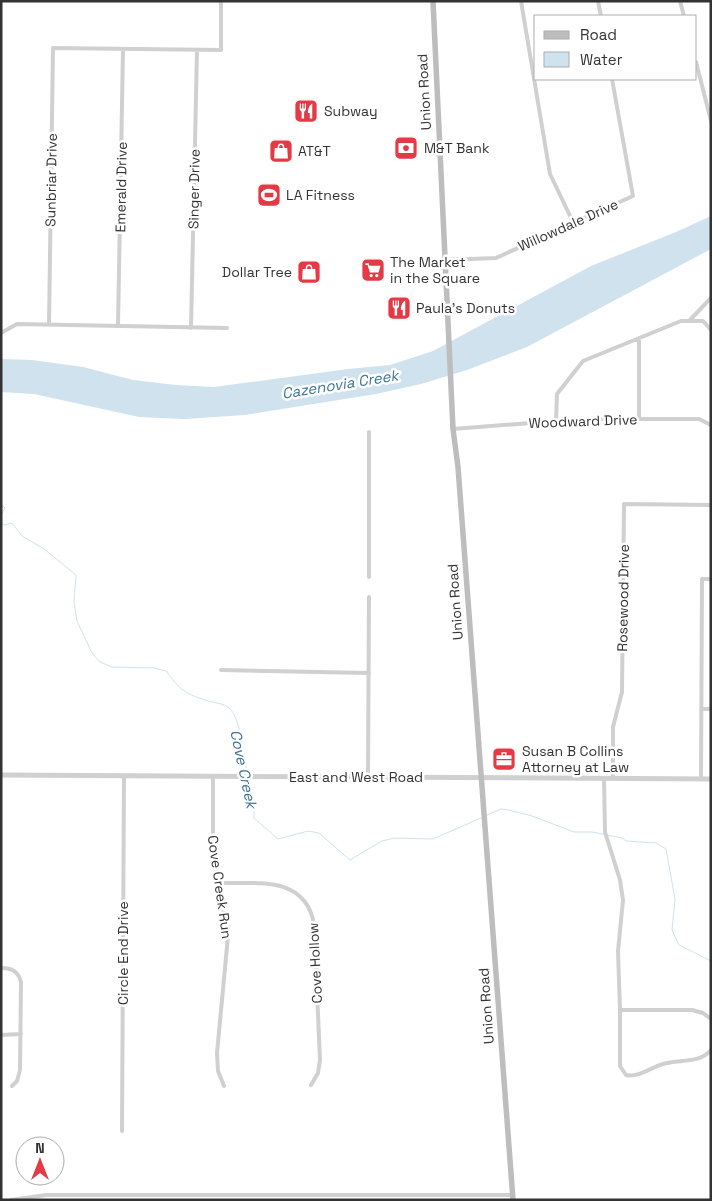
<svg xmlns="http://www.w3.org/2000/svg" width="712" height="1201" font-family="'Space Grotesk',sans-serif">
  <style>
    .water { fill: #cfe2ee }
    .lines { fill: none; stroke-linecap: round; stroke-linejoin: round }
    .stream { stroke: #cfe2ee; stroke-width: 1 }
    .minor { stroke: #d0d0d0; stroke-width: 4 }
    .tertiary { stroke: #d0d0d0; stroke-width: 5 }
    .secondary { stroke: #bdbdbd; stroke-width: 5.5 }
    .labels { text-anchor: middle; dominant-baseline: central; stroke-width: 5; stroke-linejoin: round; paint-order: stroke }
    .street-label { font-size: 14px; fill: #333; stroke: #fff }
    .poi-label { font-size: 14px; fill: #333; stroke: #fff; text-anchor: start }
    .water-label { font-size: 15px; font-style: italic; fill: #3f7597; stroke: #fff }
  </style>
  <rect width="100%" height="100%" fill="#fff"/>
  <!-- water -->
  <path class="water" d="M711 216V249L527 347 467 370 421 384 376 394 245 415 184 419 139 417 34 394 1 392V359L32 360 83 367 133 380 176 385 214 387 348 369 390 365 433 351 591 266 676 232Z"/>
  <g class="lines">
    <!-- stream -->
    <path class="stream" d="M1 504 5 508 1 515
      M1 523 5 525 12 523 22 536 44 549 76 575 74 602 77 621 92 653 100 662 112 667 154 668 166 671C178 687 183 693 202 699 211 703 224 702 231 710 241 722 244 758 247 773
      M247 777 250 800 254 804V818L278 839 308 831 319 833 350 860 382 841 395 838 433 839 481 818
      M487 815 501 809 509 810 532 816 574 832H592L622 838 626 841 656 843 666 849 675 899 672 930 679 945 711 961"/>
    <!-- minor -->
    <path class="minor" d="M521 1 550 174 573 222
      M598 1 601 16
      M680 1 684 16
      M696 62 711 121
      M444 260 496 258 633 196 612 79
      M689 321 711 298
      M49 325 53 48 221 50V1
      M118 326 123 49
      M191 328 197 50
      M1 333 17 324 227 328
      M639 419V338
      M556 421 557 394 583 361 681 321H703L711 330
      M453 429 583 419H699L711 425
      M369 432V577
      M221 670 369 673
      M702 709H711
      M213 776V848L228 936 217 1053 218 1071 224 1086
      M368 777 369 597
      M604 778 605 832 620 880 623 900 618 951 620 1010
      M613 778V727L622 692 624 504 711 505
      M701 779 702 579H711
      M219 883C257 884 305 875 314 924L320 1060 318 1073 311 1085
      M1 968C12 968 18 971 21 982L20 1070 17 1081 12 1086
      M711 1019 703 1013 692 1010H620V1066L626 1075C638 1078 652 1067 663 1064 679 1059 699 1064 711 1050
      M1 1035 21 1034
      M122 1131 124 776
      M11 1200 46 1195H512"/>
    <!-- tertiary -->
    <path class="tertiary" d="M1 775 711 779"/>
    <!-- secondary -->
    <path class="secondary" d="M433 1 453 429 458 467 513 1200"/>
  </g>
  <!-- icons -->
  <defs>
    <g id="restaurant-square" transform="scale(1.25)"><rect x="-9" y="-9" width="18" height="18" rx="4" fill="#e63946" stroke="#fff"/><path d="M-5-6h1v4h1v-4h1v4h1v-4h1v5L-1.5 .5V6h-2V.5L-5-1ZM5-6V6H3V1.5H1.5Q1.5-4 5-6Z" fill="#fff"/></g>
    <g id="bank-square" transform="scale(1.25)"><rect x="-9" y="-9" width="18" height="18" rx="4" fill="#e63946" stroke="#fff"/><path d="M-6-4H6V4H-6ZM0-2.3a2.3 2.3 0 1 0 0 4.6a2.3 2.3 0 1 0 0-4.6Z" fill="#fff"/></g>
    <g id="shop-square" transform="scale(1.25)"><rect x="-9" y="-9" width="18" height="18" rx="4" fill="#e63946" stroke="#fff"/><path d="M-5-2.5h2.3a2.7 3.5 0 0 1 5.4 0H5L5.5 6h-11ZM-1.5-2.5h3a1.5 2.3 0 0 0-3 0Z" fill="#fff"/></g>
    <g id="stadium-square" transform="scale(1.25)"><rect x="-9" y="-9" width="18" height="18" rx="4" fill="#e63946" stroke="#fff"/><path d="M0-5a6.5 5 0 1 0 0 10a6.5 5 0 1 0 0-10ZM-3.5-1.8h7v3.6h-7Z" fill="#fff"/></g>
    <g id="supermarket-square" transform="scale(1.25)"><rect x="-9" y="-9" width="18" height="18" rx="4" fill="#e63946" stroke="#fff"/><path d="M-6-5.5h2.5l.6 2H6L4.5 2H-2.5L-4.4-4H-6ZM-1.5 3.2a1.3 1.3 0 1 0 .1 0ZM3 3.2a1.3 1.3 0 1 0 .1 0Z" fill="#fff"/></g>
    <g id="office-square" transform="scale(1.25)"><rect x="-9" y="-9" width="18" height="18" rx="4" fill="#e63946" stroke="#fff"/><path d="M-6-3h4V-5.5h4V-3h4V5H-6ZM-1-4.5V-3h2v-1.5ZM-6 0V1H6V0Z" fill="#fff"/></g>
  </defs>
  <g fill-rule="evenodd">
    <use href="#restaurant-square" x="306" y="111"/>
    <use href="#bank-square" x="406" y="148"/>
    <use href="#shop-square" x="281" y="151"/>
    <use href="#stadium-square" x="269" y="195"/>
    <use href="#supermarket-square" x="373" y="270"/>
    <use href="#shop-square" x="309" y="272"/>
    <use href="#restaurant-square" x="399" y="308"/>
    <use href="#office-square" x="504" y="759"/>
  </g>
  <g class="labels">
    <!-- street labels -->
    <g class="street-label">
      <text transform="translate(424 92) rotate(-93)">Union Road</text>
      <text transform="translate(51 180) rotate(-89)">Sunbriar Drive</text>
      <text transform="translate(121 187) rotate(-89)">Emerald Drive</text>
      <text transform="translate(194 189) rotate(-89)">Singer Drive</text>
      <text transform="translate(568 225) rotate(-24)">Willowdale Drive</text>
      <text transform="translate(583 421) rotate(-2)">Woodward Drive</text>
      <text transform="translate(623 598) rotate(-89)">Rosewood Drive</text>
      <text transform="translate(455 602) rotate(-94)">Union Road</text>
      <text x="356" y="777">East and West Road</text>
      <text transform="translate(220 887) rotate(82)">Cove Creek Run</text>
      <text transform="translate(123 953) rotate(-90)">Circle End Drive</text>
      <text transform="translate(315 963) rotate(-93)">Cove Hollow</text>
      <text transform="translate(486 1006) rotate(-94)">Union Road</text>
    </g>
    <!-- poi labels -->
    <g class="poi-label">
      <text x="324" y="111">Subway</text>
      <text x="424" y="148">M&amp;T Bank</text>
      <text x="298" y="151">AT&amp;T</text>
      <text x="286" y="195">LA Fitness</text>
      <text x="390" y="262">The Market<tspan x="390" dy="16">in the Square</tspan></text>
      <text x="292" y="272" text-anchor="end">Dollar Tree</text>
      <text x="416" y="308">Paula's Donuts</text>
      <text x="522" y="751">Susan B Collins<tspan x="522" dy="16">Attorney at Law</tspan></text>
    </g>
    <!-- water labels -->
    <g class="water-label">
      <text transform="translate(340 384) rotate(-9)">Cazenovia Creek</text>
      <text transform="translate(244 769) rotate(78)">Cove Creek</text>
    </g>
  </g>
  <!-- border -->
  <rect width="712" height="1201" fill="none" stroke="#333333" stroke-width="5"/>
  <!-- legend -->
  <rect x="534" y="15" width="162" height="65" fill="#ffffff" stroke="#adadad"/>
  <rect x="544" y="31" width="25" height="8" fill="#bdbdbd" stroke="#adadad"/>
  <text x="580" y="40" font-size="15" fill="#333333">Road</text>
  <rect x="544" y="52" width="25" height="15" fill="#cfe2ee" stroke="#adadad"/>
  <text x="580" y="65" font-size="15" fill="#333333">Water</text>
  <!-- north arrow -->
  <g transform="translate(40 1161)"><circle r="24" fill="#ffffff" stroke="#adadad"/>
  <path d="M0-4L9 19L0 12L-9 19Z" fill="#e63946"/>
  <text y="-8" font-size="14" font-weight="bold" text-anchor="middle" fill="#333333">N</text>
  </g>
</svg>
